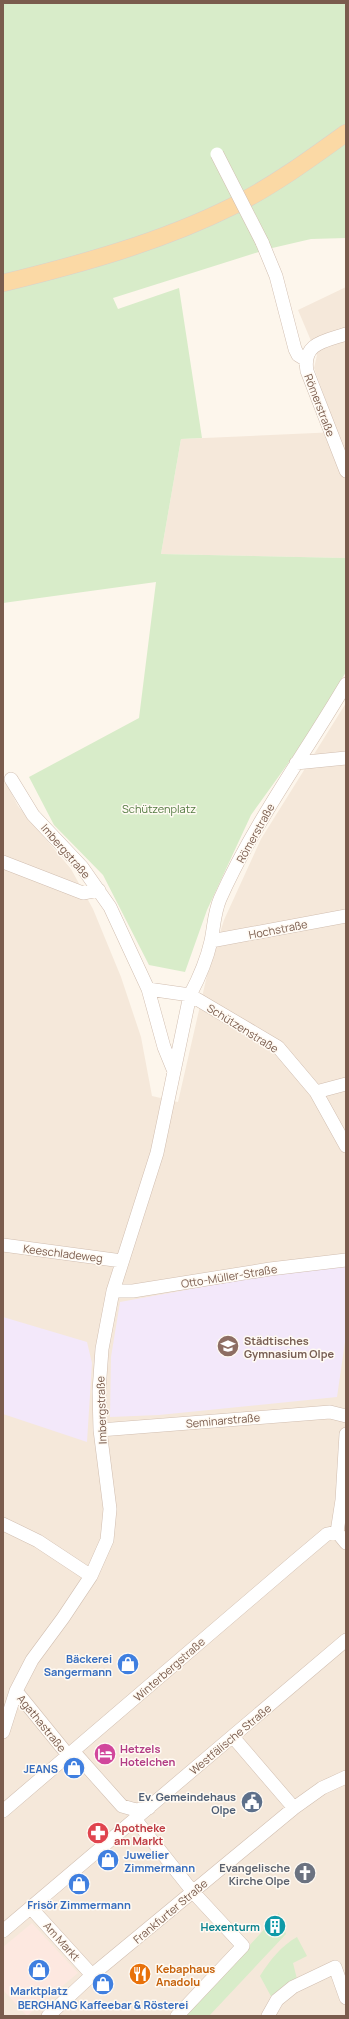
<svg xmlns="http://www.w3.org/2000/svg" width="349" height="2019" font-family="Manrope,sans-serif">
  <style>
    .residential { fill: #f5e8da }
    .commercial { fill: #fde8e0 }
    .education { fill: #f3e8fa }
    .green { fill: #d8ecc9 }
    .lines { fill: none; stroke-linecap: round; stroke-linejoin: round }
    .minor-casing { stroke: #d1beb0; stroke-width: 14 }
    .major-casing { stroke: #dad1cd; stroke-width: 18 }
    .minor { stroke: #fff; stroke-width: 13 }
    .major { stroke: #fbd9a5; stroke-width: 17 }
    .minor-bridge-casing { stroke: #d1beb0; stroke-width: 14; stroke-linecap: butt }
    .minor-bridge { stroke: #fff; stroke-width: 13 }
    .labels { text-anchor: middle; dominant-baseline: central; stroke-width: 3; stroke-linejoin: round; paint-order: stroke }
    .street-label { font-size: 11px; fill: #7a5c4d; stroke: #fffaf3 }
    .park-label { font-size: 11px; fill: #537a41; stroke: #fffaf3 }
    .education-label { font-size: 11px; font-weight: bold; fill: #785e54; stroke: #fffaf3; text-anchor: start }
    .shop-label { font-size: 11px; font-weight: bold; fill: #366cbe; stroke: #fffaf3 }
    .hotel-label { font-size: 11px; font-weight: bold; fill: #b23c85; stroke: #fffaf3; text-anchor: start }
    .service-label { font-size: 11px; font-weight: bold; fill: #4e5e75; stroke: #fffaf3; text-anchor: end }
    .health-label { font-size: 11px; font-weight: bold; fill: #be3a42; stroke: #fffaf3; text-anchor: start }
    .worship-label { font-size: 11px; font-weight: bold; fill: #5b616d; stroke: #fffaf3; text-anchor: end }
    .culture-label { font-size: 11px; font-weight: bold; fill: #0d838f; stroke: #fffaf3; text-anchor: end }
    .food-label { font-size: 11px; font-weight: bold; fill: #c56008; stroke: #fffaf3; text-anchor: start }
  </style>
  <rect width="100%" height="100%" fill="#fdf6ec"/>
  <!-- residential -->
  <path class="residential" d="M346 287V558L161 554 181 439 337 432 314 368 317 355 298 310Z
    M346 703V2016H3V777L18 806 71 869 93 909 121 977 141 1037 152 1096 178 1102 208 971 224 920 261 839Z"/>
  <!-- commercial -->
  <path class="commercial" d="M32 1923 78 1973 27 2016 3 1990V1947Z"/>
  <!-- education -->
  <path class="education" d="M346 1266V1335L337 1397 159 1415 110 1417 111 1357 120 1302 257 1277Z
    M3 1317 87 1342 92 1363 87 1442 3 1414Z"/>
  <!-- green -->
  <path class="green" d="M3 3H346V238L311 239 268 249 113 298 118 309 179 288 202 438 181 439 161 554 346 558V672L307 737 251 815 207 910 185 972 149 965 103 875 54 825 29 777 139 718 156 582 3 603Z
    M279 1913 286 1934 209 2016H185Z
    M297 1937 307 1956 293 1963 297 1979 273 2000 260 1976C270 1960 281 1946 297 1937Z"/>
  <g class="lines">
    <!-- minor casing -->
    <g class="minor-casing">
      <path id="minor" d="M262 242 276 276 295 349 298 355 306 360
        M346 334C325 341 302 343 307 371L346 471
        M296 763 346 758
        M11 779 33 815 82 867 110 907 148 989 190 995 278 1047 316 1092 346 1146
        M3 862 83 893 99 890
        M211 941 346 916
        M148 989 164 1047 173 1069
        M316 1092 346 1084
        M3 1245 122 1261
        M113 1291H133L270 1269 346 1260
        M100 1430 330 1412 346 1416
        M346 1434 342 1500 337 1532 346 1543
        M3 1524 38 1541 91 1576
        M16 1691 68 1755
        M3 1732 16 1691 32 1660 63 1618 91 1576 107 1540 110 1509 100 1430 99 1391 102 1349 113 1291 157 1153 190 995C199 978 207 959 211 941 214 927 214 913 220 899 254 823 304 755 346 684
        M233 1737 294 1808
        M73 1751 122 1806 136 1810 149 1808
        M3 1811 295 1561 327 1534 337 1532
        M135 1819 193 1892 243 1946 177 2016
        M31 1908 92 1975
        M3 1931 346 1640
        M48 2016 92 1975 294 1808 322 1788 346 1777
        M268 2016 277 2000 293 1987 335 1967 346 1998"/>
    </g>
    <!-- major casing -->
    <g class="major-casing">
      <path id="major" d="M3 283C81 264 161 242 233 206 273 186 310 159 346 133"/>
    </g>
    <!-- minor -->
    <use href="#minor" class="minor"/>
    <!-- major -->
    <use href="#major" class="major"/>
    <!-- minor-bridge casing -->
    <g class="minor-bridge-casing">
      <path id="minor-bridge" d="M217 154 262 242"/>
    </g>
    <!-- minor-bridge -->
    <use href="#minor-bridge" class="minor-bridge"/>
  </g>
  <!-- icons -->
  <defs>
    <g id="school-disc" transform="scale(1.15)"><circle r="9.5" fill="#8d6e63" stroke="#fffaf3"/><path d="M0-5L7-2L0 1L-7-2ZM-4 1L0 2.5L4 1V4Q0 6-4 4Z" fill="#fff"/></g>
    <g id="shop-disc" transform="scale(1.15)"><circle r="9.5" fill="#3f7fe0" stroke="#fffaf3"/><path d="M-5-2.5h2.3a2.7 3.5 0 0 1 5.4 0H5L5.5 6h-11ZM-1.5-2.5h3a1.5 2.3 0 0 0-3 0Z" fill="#fff"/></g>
    <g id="hotel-disc" transform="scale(1.15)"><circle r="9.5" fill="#d1479c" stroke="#fffaf3"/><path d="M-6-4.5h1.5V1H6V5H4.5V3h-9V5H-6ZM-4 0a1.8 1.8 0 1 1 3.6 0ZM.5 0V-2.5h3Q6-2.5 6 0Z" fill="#fff"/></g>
    <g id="civic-disc" transform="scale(1.15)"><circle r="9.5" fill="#5c6f8a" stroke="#fffaf3"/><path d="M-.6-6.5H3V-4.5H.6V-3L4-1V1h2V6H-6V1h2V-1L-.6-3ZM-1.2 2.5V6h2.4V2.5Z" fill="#fff"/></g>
    <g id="pharmacy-disc" transform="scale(1.15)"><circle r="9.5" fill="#e0444e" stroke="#fffaf3"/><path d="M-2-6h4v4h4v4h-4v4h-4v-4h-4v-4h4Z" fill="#fff"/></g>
    <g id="church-disc" transform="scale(1.15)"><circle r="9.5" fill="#6b7280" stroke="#fffaf3"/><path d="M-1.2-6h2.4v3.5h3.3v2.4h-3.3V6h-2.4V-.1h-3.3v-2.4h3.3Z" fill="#fff"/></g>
    <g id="building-disc" transform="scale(1.15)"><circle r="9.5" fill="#0f9aa8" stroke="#fffaf3"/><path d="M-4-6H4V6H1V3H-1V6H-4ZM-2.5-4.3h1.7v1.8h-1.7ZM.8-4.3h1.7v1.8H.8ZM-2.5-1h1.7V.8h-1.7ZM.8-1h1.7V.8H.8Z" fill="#fff"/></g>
    <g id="restaurant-disc" transform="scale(1.15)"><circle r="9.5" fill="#e8710a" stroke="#fffaf3"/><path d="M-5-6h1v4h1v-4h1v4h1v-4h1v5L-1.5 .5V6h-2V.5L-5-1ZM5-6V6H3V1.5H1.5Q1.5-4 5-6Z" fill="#fff"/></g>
  </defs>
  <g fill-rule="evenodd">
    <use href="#school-disc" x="228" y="1346"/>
    <use href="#shop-disc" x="128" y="1664"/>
    <use href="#hotel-disc" x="105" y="1754"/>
    <use href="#shop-disc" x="74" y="1768"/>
    <use href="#civic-disc" x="252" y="1802"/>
    <use href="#pharmacy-disc" x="98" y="1833"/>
    <use href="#shop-disc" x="108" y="1860"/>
    <use href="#church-disc" x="305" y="1873"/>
    <use href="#shop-disc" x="79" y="1884"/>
    <use href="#building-disc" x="275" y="1926"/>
    <use href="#shop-disc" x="39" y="1970"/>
    <use href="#restaurant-disc" x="140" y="1974"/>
    <use href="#shop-disc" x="103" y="1984"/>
  </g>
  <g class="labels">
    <!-- street labels -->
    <g class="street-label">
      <text transform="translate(320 405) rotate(69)">Römerstraße</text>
      <text transform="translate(255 833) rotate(-61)">Römerstraße</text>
      <text transform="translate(66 851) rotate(49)">Imbergstraße</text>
      <text transform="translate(278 929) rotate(-11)">Hochstraße</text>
      <text transform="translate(243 1028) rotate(32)">Schützenstraße</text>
      <text transform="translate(63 1253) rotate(7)">Keeschladeweg</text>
      <text transform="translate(229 1276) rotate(-9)">Otto-Müller-Straße</text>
      <text transform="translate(101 1410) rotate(-92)">Imbergstraße</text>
      <text transform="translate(223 1420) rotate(-5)">Seminarstraße</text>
      <text transform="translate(169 1669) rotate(-41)">Winterbergstraße</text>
      <text transform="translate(42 1723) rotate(51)">Agathastraße</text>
      <text transform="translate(230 1739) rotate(-40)">Westfälische Straße</text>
      <text transform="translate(170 1911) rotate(-40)">Frankfurter Straße</text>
      <text transform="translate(62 1941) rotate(48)">Am Markt</text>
    </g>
    <!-- park labels -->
    <g class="park-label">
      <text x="159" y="808">Schützenplatz</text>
    </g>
    <!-- education labels -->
    <g class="education-label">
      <text x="244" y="1340">Städtisches<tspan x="244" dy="13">Gymnasium Olpe</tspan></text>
    </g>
    <!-- shop labels -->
    <g class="shop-label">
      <text x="112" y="1658" text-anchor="end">Bäckerei<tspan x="112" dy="13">Sangermann</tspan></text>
      <text x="58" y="1768" text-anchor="end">JEANS</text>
      <text x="124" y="1854" text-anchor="start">Juwelier<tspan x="124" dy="13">Zimmermann</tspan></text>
      <text x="79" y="1904">Frisör Zimmermann</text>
      <text x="39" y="1990">Marktplatz</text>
      <text x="103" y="2004">BERGHANG Kaffeebar &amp; Rösterei</text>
    </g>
    <!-- hotel labels -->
    <g class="hotel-label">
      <text x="120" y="1748">Hetzels<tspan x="120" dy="13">Hotelchen</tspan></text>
    </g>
    <!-- service labels -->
    <g class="service-label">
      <text x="236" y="1796">Ev. Gemeindehaus<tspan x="236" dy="13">Olpe</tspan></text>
    </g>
    <!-- health labels -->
    <g class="health-label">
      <text x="114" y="1827">Apotheke<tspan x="114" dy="13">am Markt</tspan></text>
    </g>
    <!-- worship labels -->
    <g class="worship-label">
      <text x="290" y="1867">Evangelische<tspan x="290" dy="13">Kirche Olpe</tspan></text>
    </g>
    <!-- culture labels -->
    <g class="culture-label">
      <text x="260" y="1926">Hexenturm</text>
    </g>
    <!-- food labels -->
    <g class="food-label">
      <text x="156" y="1968">Kebaphaus<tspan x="156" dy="13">Anadolu</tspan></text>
    </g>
  </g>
  <!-- border -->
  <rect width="349" height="2019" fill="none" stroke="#7a5c4d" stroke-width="8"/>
</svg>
